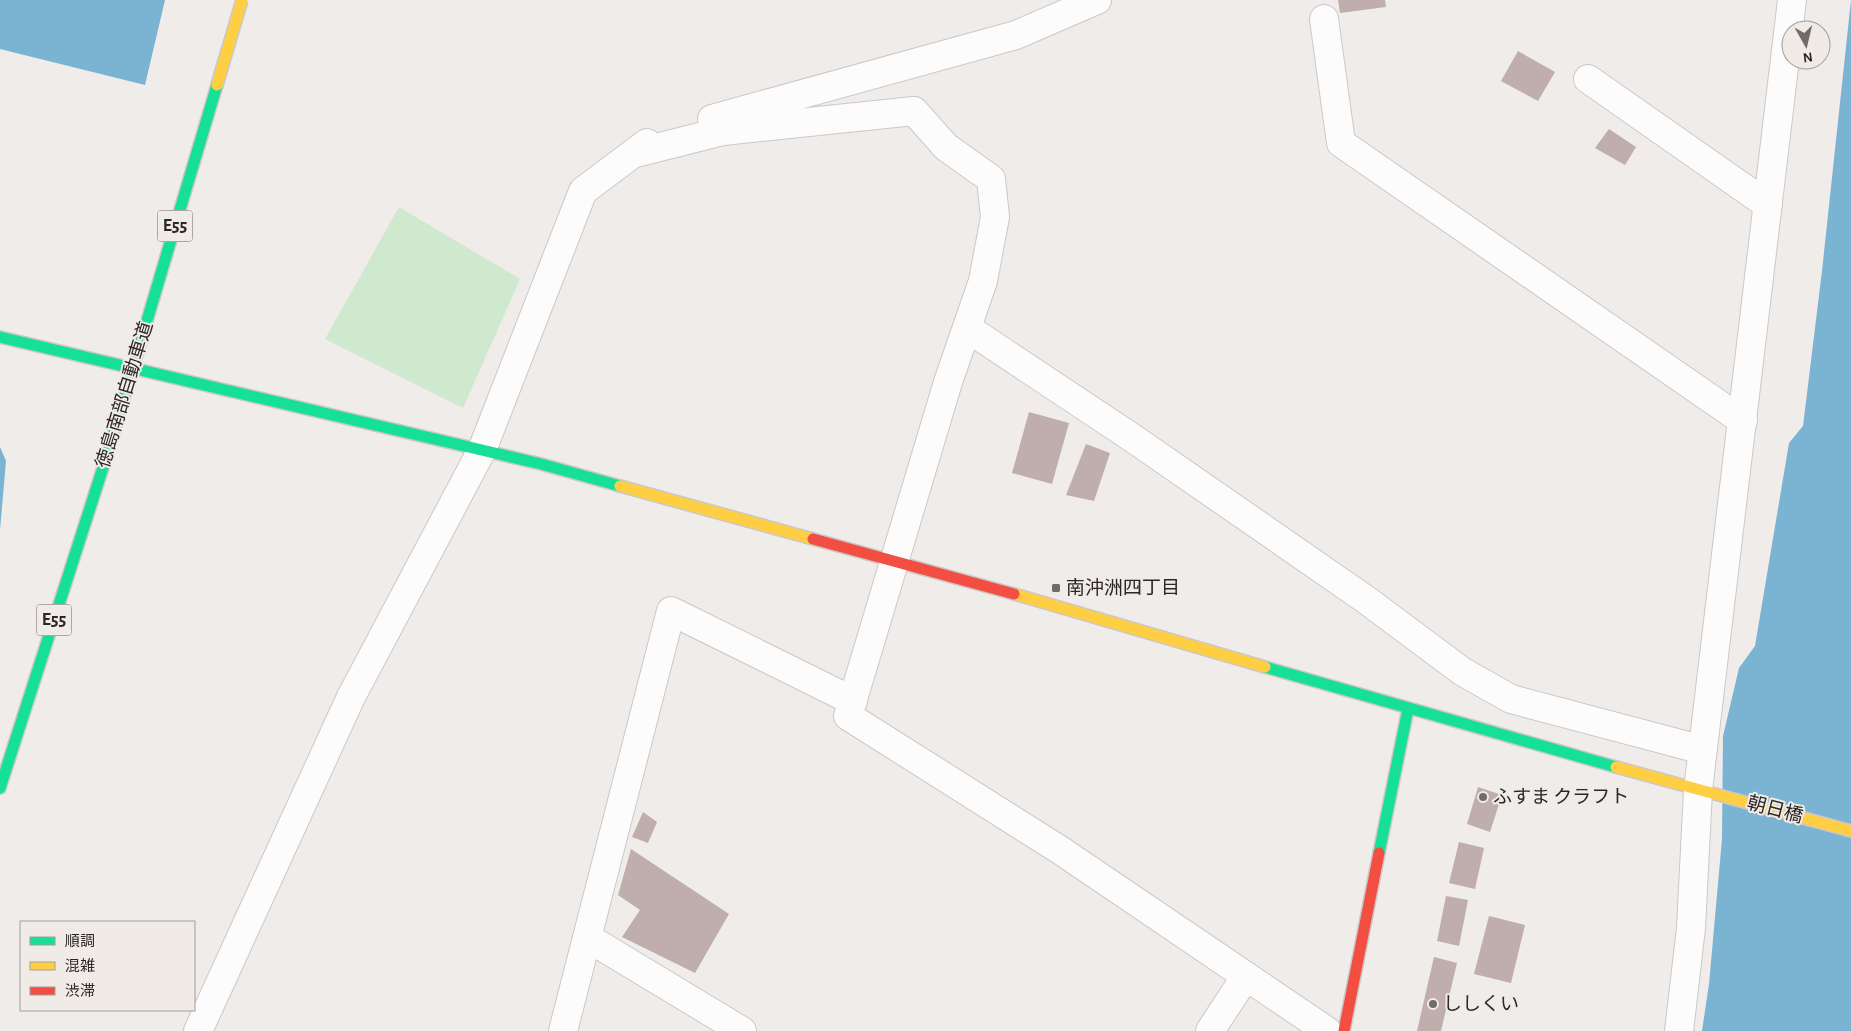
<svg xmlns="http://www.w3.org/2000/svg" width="1851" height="1031" font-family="'Alegreya Sans','Noto Sans JP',sans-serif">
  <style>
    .green { fill: #cee9cd }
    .water { fill: #7bb3d2 }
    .building { fill: #bfaeac }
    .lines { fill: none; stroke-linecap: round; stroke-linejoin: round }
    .street-casing { stroke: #cbc8c7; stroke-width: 30 }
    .fast-casing { stroke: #cbc8c7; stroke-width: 14 }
    .slow-casing { stroke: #cbc8c7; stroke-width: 14 }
    .jam-casing { stroke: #cbc8c7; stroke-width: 14 }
    .street { stroke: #fdfcfc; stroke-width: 28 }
    .fast { stroke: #16e098; stroke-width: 11 }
    .slow { stroke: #ffcf43; stroke-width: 11 }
    .jam { stroke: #f24e42; stroke-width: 11 }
    .fast-bridge-casing { stroke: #cbc8c7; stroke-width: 14; stroke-linecap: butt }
    .slow-bridge-casing { stroke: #cbc8c7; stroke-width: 14; stroke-linecap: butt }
    .fast-bridge { stroke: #16e098; stroke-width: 11 }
    .slow-bridge { stroke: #ffcf43; stroke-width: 11 }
    .poi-dot { fill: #6f6c6b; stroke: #f1ebe8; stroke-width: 2 }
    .labels { text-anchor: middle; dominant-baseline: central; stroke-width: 4; stroke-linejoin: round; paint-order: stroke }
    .shield { fill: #f1ebe8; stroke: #666260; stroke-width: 1 }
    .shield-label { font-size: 18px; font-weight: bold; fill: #2a2726 }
    .street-label { font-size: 19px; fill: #2a2726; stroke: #f1ebe8 }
    .poi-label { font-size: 19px; fill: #2a2726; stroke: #f1ebe8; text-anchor: start }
  </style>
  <rect width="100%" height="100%" fill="#efecea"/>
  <!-- green -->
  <path class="green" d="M399 207 520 279 463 408 325 339Z"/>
  <!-- water -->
  <path class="water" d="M0 0H165L145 85 0 49Z
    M1851 0V1031H1702L1709 984 1722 839 1723 736 1739 668 1755 646 1789 443 1803 426 1822 271Z
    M0 447 6 461 0 530Z"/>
  <!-- building -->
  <path class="building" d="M1338 0H1385L1386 7 1340 13Z
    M1518 51 1555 72 1538 101 1501 81Z
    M1609 129 1636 147 1625 165 1595 148Z
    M1029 412 1069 423 1052 484 1012 473Z
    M1086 444 1110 453 1094 501 1066 495Z
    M1478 787 1502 795 1490 832 1467 824Z
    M643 812 657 822 648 843 632 837Z
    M1459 842 1484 848 1475 889 1449 883Z
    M631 849 729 914 695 973 622 937 640 910 618 895Z
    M1446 896 1468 900 1459 946 1437 941Z
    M1489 916 1525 925 1511 983 1474 974Z
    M1434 957 1457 963 1441 1031H1417Z"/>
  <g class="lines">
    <!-- street casing -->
    <g class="street-casing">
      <path id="street" d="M1324 19 1341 143 1743 421
        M1588 79 1768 205
        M712 119 1016 35 1097 0
        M632 154 723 131 914 111 946 147 991 179 995 217 983 281 948 382 848 716 1060 850 1327 1031
        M967 328 1134 439 1365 599 1463 672 1511 699 1703 750
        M588 938 742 1031
        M198 1031 351 697 482 450 583 191 647 143
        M563 1031 671 611 853 701
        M1210 1031 1246 976
        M1679 1031 1691 928 1698 790 1792 0"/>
    </g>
    <!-- fast casing -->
    <g class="fast-casing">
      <path id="fast" d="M0 337 541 464 620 486
        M1265 667C1382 701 1499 733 1616 767
        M0 788 108 452
        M1379 853 1408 709"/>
    </g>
    <!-- slow casing -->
    <g class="slow-casing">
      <path id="slow" d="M620 486 813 539
        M1014 594 1265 667
        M1616 767 1851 831"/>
    </g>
    <!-- jam casing -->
    <g class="jam-casing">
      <path id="jam" d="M813 539 1014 594
        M1344 1031 1379 853"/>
    </g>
    <!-- street -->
    <use href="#street" class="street"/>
    <!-- fast -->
    <use href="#fast" class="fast"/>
    <!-- slow -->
    <use href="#slow" class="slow"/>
    <!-- jam -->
    <use href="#jam" class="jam"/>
    <!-- fast-bridge casing -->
    <g class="fast-bridge-casing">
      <path id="fast-bridge" d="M108 452 217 85"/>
    </g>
    <!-- slow-bridge casing -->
    <g class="slow-bridge-casing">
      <path id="slow-bridge" d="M217 85 242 0"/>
    </g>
    <!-- fast-bridge -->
    <use href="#fast-bridge" class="fast-bridge"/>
    <!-- slow-bridge -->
    <use href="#slow-bridge" class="slow-bridge"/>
  </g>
  <!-- markers -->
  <g class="poi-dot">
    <rect x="1051" y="583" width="10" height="10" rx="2.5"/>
    <circle cx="1483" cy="797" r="5"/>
    <circle cx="1433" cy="1004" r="5"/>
  </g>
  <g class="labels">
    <!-- shield labels -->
    <g class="shield">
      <rect x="157.5" y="210.5" width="35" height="31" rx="4"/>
      <rect x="36.5" y="604.5" width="35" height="31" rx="4"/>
    </g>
    <g class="shield-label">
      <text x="175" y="226">E55</text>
      <text x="54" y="620">E55</text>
    </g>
    <!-- street labels -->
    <g class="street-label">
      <text transform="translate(125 395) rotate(-73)">徳島南部自動車道</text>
      <text transform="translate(1775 810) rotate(15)">朝日橋</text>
    </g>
    <!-- poi labels -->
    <g class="poi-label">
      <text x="1066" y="588">南沖洲四丁目</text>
      <text x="1493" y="797">ふすま クラフト</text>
      <text x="1443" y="1004">ししくい</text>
    </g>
  </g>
  <!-- legend -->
  <rect x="20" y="921" width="175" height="90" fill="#f1ebe8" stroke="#a19d9a"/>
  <rect x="30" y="937" width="25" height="8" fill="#16e098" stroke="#a19d9a"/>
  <text x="65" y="946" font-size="15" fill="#2a2726">順調</text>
  <rect x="30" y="962" width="25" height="8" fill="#ffcf43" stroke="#a19d9a"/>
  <text x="65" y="971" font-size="15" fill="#2a2726">混雑</text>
  <rect x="30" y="987" width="25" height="8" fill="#f24e42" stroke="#a19d9a"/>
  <text x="65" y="996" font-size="15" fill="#2a2726">渋滞</text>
  <!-- north arrow -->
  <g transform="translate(1806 45) rotate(172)"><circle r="24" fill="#f1ebe8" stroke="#a19d9a"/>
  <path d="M0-4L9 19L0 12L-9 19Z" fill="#6f6c6b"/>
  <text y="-8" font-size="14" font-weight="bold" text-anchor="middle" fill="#2a2726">N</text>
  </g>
</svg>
